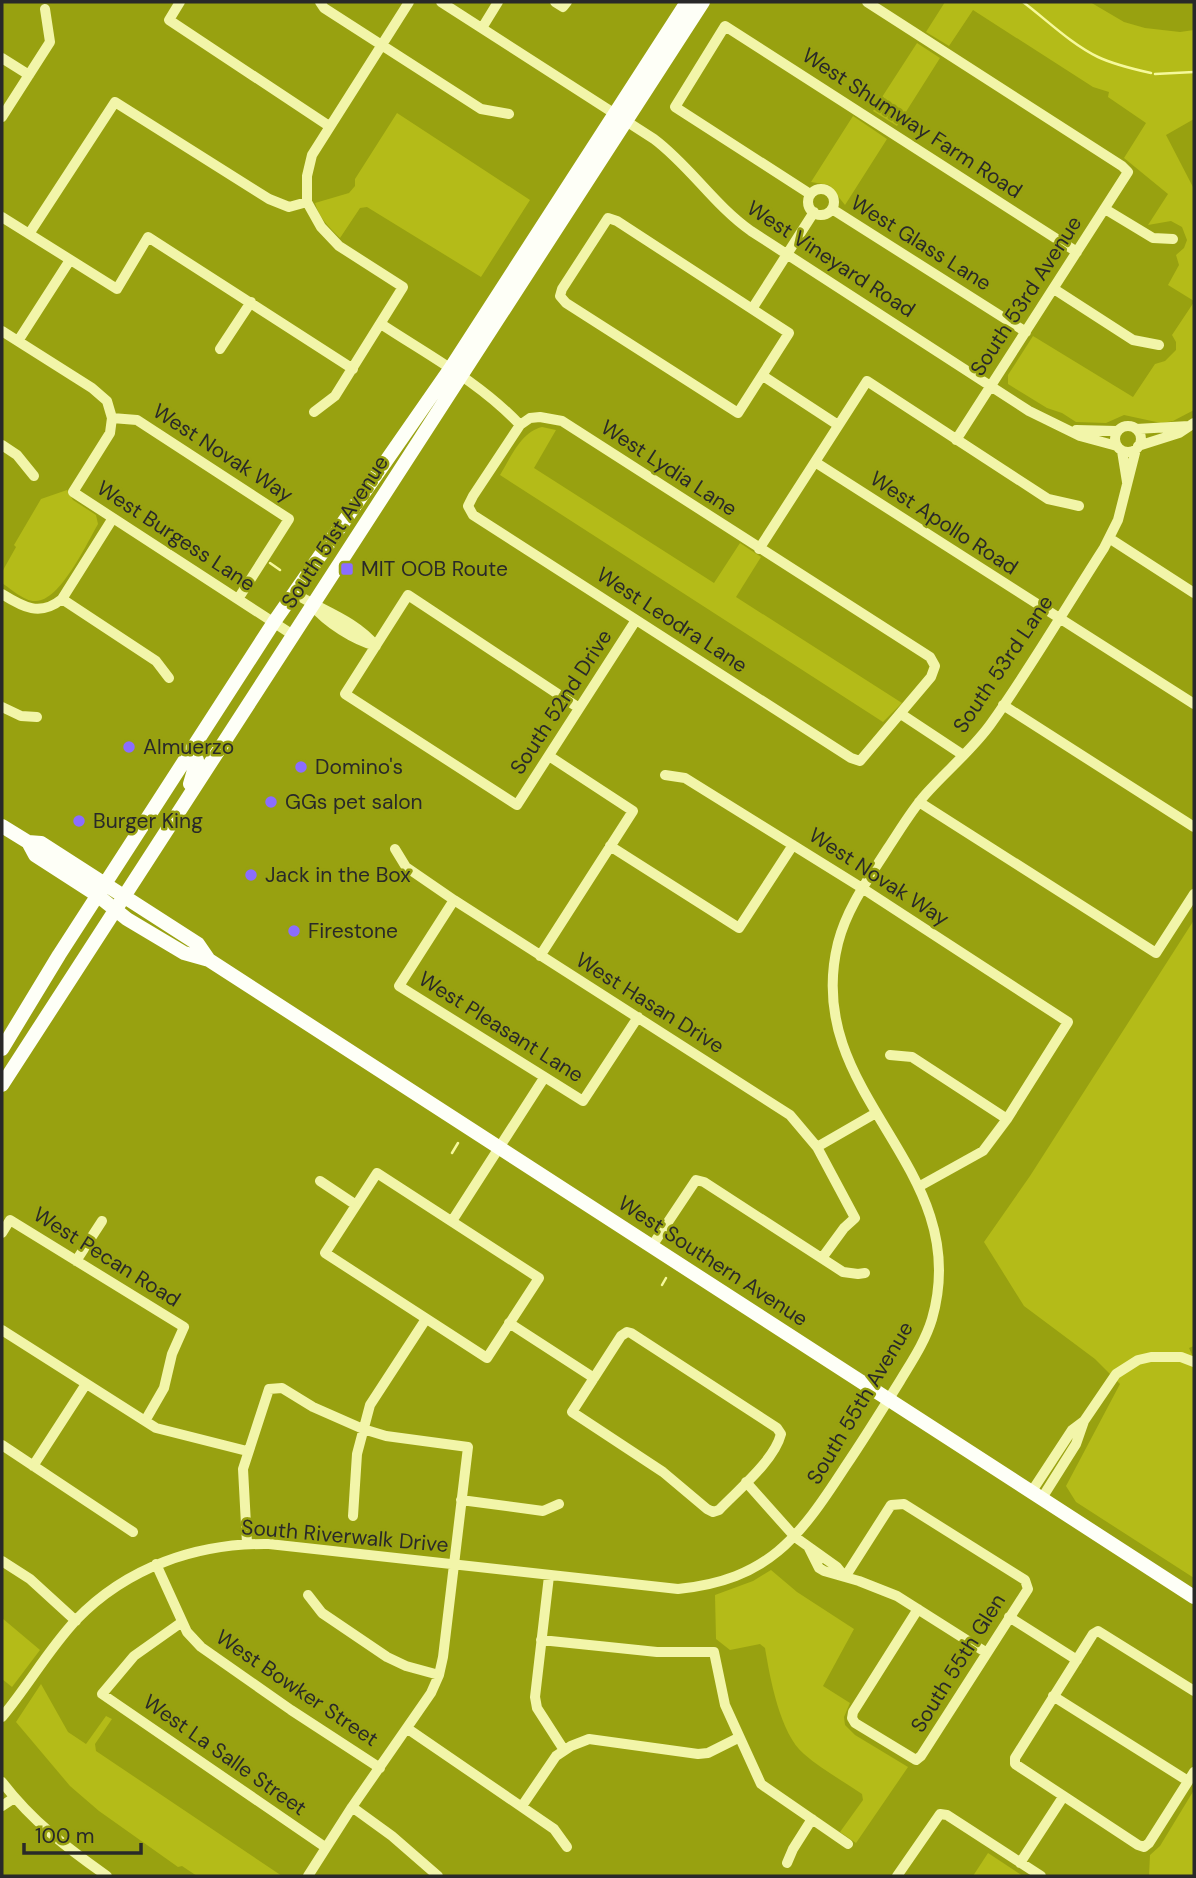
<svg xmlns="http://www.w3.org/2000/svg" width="1196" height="1878" font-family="'DM Sans',sans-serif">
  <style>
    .green { fill: #b4bb18 }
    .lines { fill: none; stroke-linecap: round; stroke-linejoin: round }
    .stream { stroke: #f6f99b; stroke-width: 2.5 }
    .minor { stroke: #f2f5a9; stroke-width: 10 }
    .major { stroke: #fefff7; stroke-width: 14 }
    .poi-dot { fill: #8b6dff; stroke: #98a110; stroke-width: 2.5 }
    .labels { text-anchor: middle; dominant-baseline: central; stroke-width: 5; stroke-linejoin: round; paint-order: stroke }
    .street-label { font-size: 21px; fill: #292929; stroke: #98a110 }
    .poi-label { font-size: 21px; fill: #292929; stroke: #98a110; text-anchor: start }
  </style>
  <rect width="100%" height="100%" fill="#98a110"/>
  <!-- green -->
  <path class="green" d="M945 2H1090L1124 22 1145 28 1180 32 1194 30V119L1166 135 1194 189V301L1168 285 1179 265 1176 255 1184 248 1187 240 1182 227 1171 221 1148 225 1168 194 1124 158 1146 123 1108 97 1109 92 1093 87 973 10 949 46 926 32Z
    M917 43 940 58 897 126 873 111Z
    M397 113 530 200 481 277 367 207 360 208 340 238C329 227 319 218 315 203L349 193 355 186V179Z
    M853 116 887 139 845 205 829 185 811 182Z
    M1194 302V410L1173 421 1161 423 1124 415 1106 423 1076 422 1062 413 1047 408 1008 384V375L1033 336 1133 397 1155 364 1165 361 1176 350V342L1172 335Z
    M542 427 556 430 534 468 714 583 740 543 761 557 736 597 902 703 883 722 500 475C511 457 521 432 542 427Z
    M67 490 73 500 96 515 98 524C87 543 60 601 36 601 25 602 11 589 2 583V572L16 547 14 545 41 499Z
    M1194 920V1346L1189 1348 1194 1359V1578L1076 1502 1066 1486 1120 1384 1095 1359 1024 1306 984 1242 1030 1176Z
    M771 1570 797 1592 854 1629 823 1686 850 1703 844 1717 845 1725 855 1735 908 1767 856 1843 840 1832 863 1800 862 1794C843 1781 821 1769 804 1754 780 1734 770 1678 765 1648L760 1644 730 1650 716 1639 715 1595 753 1581Z
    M2 1618 40 1650 12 1687 2 1679Z
    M41 1684 68 1732 86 1744 106 1716 112 1719 95 1744 96 1751 282 1876H197L182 1866 178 1867 99 1811 70 1786 16 1722Z
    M1194 1790V1876H1149L1150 1855 1160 1846Z
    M988 1853 1023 1876H973Z"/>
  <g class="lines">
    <!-- stream -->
    <path class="stream" d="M1023 2C1047 20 1071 44 1098 57 1115 65 1133 69 1151 73
      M1155 74 1194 72
      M270 563 280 570
      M452 1153 458 1143
      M662 1285 666 1278"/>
    <!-- minor -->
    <path class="minor" d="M180 2 169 20 329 126
      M320 2 324 8 481 109 509 114
      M441 2 654 139C690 166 714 205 751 231L1029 411 1080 436 1117 446
      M555 2 563 7 567 2
      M867 2 1122 166 1128 172 956 440
      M482 28 498 2
      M2 58 29 75
      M2 117 50 42 45 9
      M808 202a13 13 0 1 1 26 0a13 13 0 1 1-26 0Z
      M810 194 675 107 725 26 1077 252
      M307 202V176L312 155 409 2
      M832 209 1026 332
      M1105 209 1153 238 1173 239
      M2 217 117 289 148 237 353 369
      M608 218 617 221 789 333 738 413 566 303 560 296 562 289Z
      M29 234 115 102 269 199 289 207 307 202 321 227 339 246 403 287 335 396 314 412
      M1054 289 1133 340 1159 345
      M752 309 814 212
      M381 324C428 355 481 383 520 425
      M2 331 92 388 107 401 112 418 137 420 289 519 238 599
      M18 341 70 260
      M220 349 251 302
      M763 376 838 425
      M540 417 562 421 930 657 935 666 931 677 860 761 851 758 473 515 468 506 473 496 520 425 530 418Z
      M112 418 110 433 73 492 293 635
      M1115 439a13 13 0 1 1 26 0a13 13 0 1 1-26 0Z
      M1136 429 1189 426
      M1076 430 1117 431
      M2 445 17 455 34 476
      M1138 446 1179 433 1194 423
      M1122 451 1127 482
      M815 462 1194 704
      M1109 538 1194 593
      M759 549 867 381 1048 499 1079 506
      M294 593C321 610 355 620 376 646
      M2 594C23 607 40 617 62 599L113 518
      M62 599 156 661 169 678
      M312 605C327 623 354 640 376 646
      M1003 705 1194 827
      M2 707 21 716 37 717
      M579 708 408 595 345 694 517 805 636 620
      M901 714 963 755
      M665 775 685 778 862 888 1068 1022 1007 1119 983 1151 920 1186
      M919 802 1156 953 1194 894
      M610 846 739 928 793 845
      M395 849 406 867 454 900 790 1115 817 1147 855 1218 844 1228 822 1258
      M454 900 399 986 583 1101 638 1017
      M540 956 633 811 549 756
      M890 1055 912 1057 1007 1119
      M817 1147 876 1113
      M377 1173 539 1278 487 1358 325 1253Z
      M320 1181 356 1205
      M452 1221 544 1078
      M2 1233 10 1220 184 1327 172 1354 164 1388 145 1421
      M652 1246 696 1180 704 1182 843 1272 858 1274 865 1273
      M76 1261 102 1221
      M509 1323 594 1378
      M2 1330 156 1428 247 1451
      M627 1332 631 1333 777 1428 781 1434C774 1461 738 1490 719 1510L713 1512 707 1509 663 1472 572 1412 621 1336Z
      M2 1445 133 1532
      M33 1466 86 1384
      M746 1482 795 1537 837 1567 845 1577
      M1032 1491 1072 1430 1084 1421
      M1042 1498 1076 1444 1084 1421 1116 1374 1138 1360 1151 1357H1181L1194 1362
      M461 1500 543 1511 559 1504
      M353 1516 357 1454 370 1405 426 1319
      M247 1543 243 1469 269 1389 282 1388 313 1407 363 1429 386 1436 468 1447 443 1657 439 1675 431 1693 352 1807 308 1876
      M809 1548 819 1568 824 1571 859 1581 897 1596 987 1653
      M2 1561 30 1579 76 1621
      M156 1564 187 1632 201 1647 291 1710 380 1768
      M549 1576 535 1697 537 1708 564 1750
      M845 1577 891 1505 904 1504 1025 1580 1028 1589 921 1756 916 1760 855 1723 852 1718 853 1712 918 1609
      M308 1595 322 1613 387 1657 406 1666 439 1675
      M1009 1617 1077 1660
      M182 1622 134 1656 102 1694 325 1847
      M541 1640 657 1652H714L725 1705 761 1784 848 1844
      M1194 1691 1098 1631 1093 1634 1015 1758V1764L1138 1845 1144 1847 1149 1843 1194 1772
      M1053 1696 1188 1781
      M2 1717C28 1686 48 1650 76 1620 127 1567 197 1543 269 1544L678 1589C768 1580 799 1538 845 1467 864 1439 882 1410 900 1381 912 1361 925 1342 932 1319 976 1166 800 1096 838 943 847 908 869 878 888 848 900 830 911 811 925 795 945 772 971 751 990 725 1030 669 1066 607 1104 548L1118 520 1136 449
      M408 1729 554 1829 567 1847
      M2 1782C32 1821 67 1848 107 1876
      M2 1806 14 1798
      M522 1806 556 1756 571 1746 589 1739 698 1754 708 1753 738 1738
      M352 1807 392 1836 438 1876
      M787 1863 793 1849 812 1819
      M1020 1863 1063 1797
      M897 1876 940 1814 947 1815 1041 1876"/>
    <!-- major -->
    <path class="major" d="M190 753 197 760 190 784
      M2 826 28 842 41 843 198 944 209 960
      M28 842 35 855 97 895 127 919 184 953 209 960 1194 1597
      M2 1049 59 955 274 622 450 369 687 2
      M2 1085 703 2"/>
  </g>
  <!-- markers -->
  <g class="poi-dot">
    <rect x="340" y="562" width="14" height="14" rx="3.5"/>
    <circle cx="129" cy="747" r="7"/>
    <circle cx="301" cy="767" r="7"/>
    <circle cx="271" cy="802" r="7"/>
    <circle cx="79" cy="821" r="7"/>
    <circle cx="251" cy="875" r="7"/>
    <circle cx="294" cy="931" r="7"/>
  </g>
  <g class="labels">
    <!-- street labels -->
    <g class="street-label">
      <text transform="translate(912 123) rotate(33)">West Shumway Farm Road</text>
      <text transform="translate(921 243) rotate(32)">West Glass Lane</text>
      <text transform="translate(831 259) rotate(33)">West Vineyard Road</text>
      <text transform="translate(1026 296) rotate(-57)">South 53rd Avenue</text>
      <text transform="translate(223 453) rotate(33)">West Novak Way</text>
      <text transform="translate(669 468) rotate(33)">West Lydia Lane</text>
      <text transform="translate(944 523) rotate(33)">West Apollo Road</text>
      <text transform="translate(335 532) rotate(-57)">South 51st Avenue</text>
      <text transform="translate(176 536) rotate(33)">West Burgess Lane</text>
      <text transform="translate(672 620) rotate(33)">West Leodra Lane</text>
      <text transform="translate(1003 664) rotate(-56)">South 53rd Lane</text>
      <text transform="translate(561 702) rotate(-57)">South 52nd Drive</text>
      <text transform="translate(879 877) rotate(33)">West Novak Way</text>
      <text transform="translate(650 1003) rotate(32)">West Hasan Drive</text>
      <text transform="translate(501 1027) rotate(32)">West Pleasant Lane</text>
      <text transform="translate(107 1257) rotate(32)">West Pecan Road</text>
      <text transform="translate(713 1261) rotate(33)">West Southern Avenue</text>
      <text transform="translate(860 1403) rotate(-59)">South 55th Avenue</text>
      <text transform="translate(345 1536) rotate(5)">South Riverwalk Drive</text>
      <text transform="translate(958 1663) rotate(-58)">South 55th Glen</text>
      <text transform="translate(297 1688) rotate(34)">West Bowker Street</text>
      <text transform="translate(225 1755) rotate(35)">West La Salle Street</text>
    </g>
    <!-- poi labels -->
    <g class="poi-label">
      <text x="361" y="569">MIT OOB Route</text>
      <text x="143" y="747">Almuerzo</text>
      <text x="315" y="767">Domino's</text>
      <text x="285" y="802">GGs pet salon</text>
      <text x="93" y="821">Burger King</text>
      <text x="265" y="875">Jack in the Box</text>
      <text x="308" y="931">Firestone</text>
    </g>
  </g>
  <!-- border -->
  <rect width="1196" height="1878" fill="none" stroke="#292929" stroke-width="7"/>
  <!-- scale -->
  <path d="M24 1843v10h117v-10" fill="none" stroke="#292929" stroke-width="3.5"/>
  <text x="35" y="1843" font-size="21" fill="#292929" stroke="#98a110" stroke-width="5" paint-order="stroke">100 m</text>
</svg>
